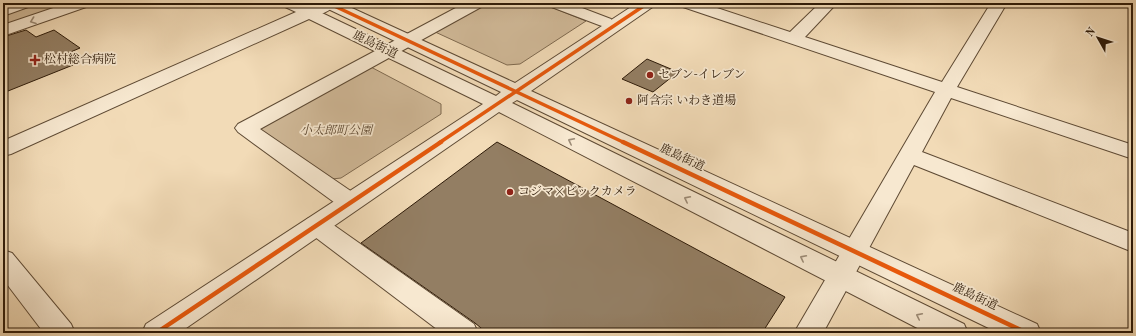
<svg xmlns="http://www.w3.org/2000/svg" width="1136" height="336" font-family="'Old Standard TT','Noto Serif JP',serif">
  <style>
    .green { fill: #d1ba99; stroke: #7f6a50 }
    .building { fill: #937e63; stroke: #2d1a08 }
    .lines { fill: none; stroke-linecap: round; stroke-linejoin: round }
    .minor-casing { stroke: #5e4a34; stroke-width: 2 }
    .tertiary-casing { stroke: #5e4a34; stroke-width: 2 }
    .minor { fill: #f7e8d0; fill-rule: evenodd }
    .tertiary { fill: #f7e8d0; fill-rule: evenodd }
    .cycleway-far1-casing { stroke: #f7e8d0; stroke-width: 5.5 }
    .cycleway-casing { stroke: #f7e8d0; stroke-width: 7 }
    .cycleway-far1 { stroke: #e8590c; stroke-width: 3.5 }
    .cycleway { stroke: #e8590c; stroke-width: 4.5 }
    .oneway { stroke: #9c8b76 }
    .poi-dot { fill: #8f2418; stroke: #f7e8d0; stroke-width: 1.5 }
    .labels { text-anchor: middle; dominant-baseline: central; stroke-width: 3.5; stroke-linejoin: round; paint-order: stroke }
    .street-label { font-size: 12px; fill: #2d1a08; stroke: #f7e8d0 }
    .poi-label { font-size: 12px; fill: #2d1a08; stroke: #f7e8d0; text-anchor: start }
    .park-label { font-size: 12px; font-style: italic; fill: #5e4a34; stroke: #f7e8d0 }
  </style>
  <rect width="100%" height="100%" fill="#f2dbb7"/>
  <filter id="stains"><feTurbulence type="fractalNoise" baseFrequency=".005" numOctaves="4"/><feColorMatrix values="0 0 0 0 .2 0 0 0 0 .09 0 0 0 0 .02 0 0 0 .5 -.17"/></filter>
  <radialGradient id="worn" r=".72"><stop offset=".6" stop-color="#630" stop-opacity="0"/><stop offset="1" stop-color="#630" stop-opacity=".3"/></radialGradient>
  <!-- green -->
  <path class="green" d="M34 3H72L3 27V14Z
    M485 3H541L586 21 520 64 507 65 433 31Z
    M369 66 441 104V114L341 178 332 179 260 130 262 123Z"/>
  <!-- building -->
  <path class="building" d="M26 30 36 37 54 30 80 48 61 56 73 65 3 93V37Z
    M647 59 678 72 653 92 622 79Z
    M497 142 785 297 762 333H487L475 323 361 243Z"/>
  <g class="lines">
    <!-- minor casing -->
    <g class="minor-casing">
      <path id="minor" d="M10 3H33L31 6 3 16V6Z
        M68 3H91L89 6 3 36V25Z
        M316 3H337C331 12 312 19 302 16L300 13 302 10Z
        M465 3H485L483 6 260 129 358 196 362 202 358 208 350 210 342 208 238 132 235 128 238 124Z
        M547 3H569L611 19 613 22 611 25 605 27 599 25 549 6Z
        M678 3H702L790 32 820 3H837L805 37 942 82 991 3H1007L957 87 1133 145V159L951 98 922 152 1133 233V252L914 165 823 333H794L935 92 680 6Z
        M316 216 325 219 474 324 478 333H442L307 231 304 225 307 219Z
        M3 250 12 253 71 324 75 333H44L3 279Z"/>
    </g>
    <!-- tertiary casing -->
    <g class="tertiary-casing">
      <path id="tertiary" d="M281 3H301L496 96 501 92 322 6 320 3H341L515 83 637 3H656L654 6 531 91 1037 324 1041 333H999L517 100 512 103 964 324 968 333H927L499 112 179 333H142L146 324 483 104 309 19 11 154 3 156V141L296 12 283 6Z"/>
    </g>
    <!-- minor -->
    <use href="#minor" class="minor"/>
    <!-- tertiary -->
    <use href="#tertiary" class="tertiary"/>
    <!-- cycleway-far1 casing -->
    <g class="cycleway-far1-casing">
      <path id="cycleway-far1" d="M328 3 625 143
        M439 143 648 3"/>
    </g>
    <!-- cycleway casing -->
    <g class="cycleway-casing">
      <path id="cycleway" d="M623 142 1027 333
        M156 333 441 142"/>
    </g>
    <!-- cycleway-far1 -->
    <use href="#cycleway-far1" class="cycleway-far1"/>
    <!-- cycleway -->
    <use href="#cycleway" class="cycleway"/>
  </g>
  <!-- one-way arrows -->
  <defs><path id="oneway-chevron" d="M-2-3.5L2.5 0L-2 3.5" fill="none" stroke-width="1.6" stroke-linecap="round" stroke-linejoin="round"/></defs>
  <g class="oneway">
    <use href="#oneway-chevron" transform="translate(33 21) rotate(160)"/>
    <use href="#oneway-chevron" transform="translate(571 141) rotate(-153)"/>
    <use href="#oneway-chevron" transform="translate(687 199) rotate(-153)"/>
    <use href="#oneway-chevron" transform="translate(803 258) rotate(-153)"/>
    <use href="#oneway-chevron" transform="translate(919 316) rotate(-154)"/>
  </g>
  <!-- markers -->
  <g class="poi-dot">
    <path d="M33 54h4v4h4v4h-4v4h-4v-4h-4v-4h4z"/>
    <circle cx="650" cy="75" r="4"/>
    <circle cx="629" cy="101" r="4"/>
    <circle cx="510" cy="192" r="4"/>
  </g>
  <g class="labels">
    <!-- street labels -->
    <g class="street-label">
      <text transform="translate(375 45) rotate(26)">鹿島街道</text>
      <text transform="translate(682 158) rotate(25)">鹿島街道</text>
      <text transform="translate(975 297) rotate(25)">鹿島街道</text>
    </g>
    <!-- poi labels -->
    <g class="poi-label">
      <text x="44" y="60">松村総合病院</text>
      <text x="658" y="75">セブン-イレブン</text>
      <text x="637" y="101">阿含宗 いわき道場</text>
      <text x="518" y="192">コジマ×ビックカメラ</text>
    </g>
    <!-- park labels -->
    <g class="park-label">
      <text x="336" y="131">小太郎町公園</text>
    </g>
  </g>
  <!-- margin -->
  <rect width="1136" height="336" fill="none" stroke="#f2dbb7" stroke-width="16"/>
  <rect x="4" y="4" width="1128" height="328" fill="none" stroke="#2d1a08" stroke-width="2"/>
  <rect x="8" y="8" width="1120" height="320" fill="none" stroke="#2d1a08"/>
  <!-- north arrow -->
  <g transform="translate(1098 38) rotate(309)" stroke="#f7e8d0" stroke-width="3" paint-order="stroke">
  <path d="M0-3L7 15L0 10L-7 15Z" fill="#2d1a08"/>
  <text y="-6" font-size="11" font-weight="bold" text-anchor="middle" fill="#2d1a08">N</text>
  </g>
  <rect width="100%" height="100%" filter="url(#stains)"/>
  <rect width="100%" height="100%" fill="url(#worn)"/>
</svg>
